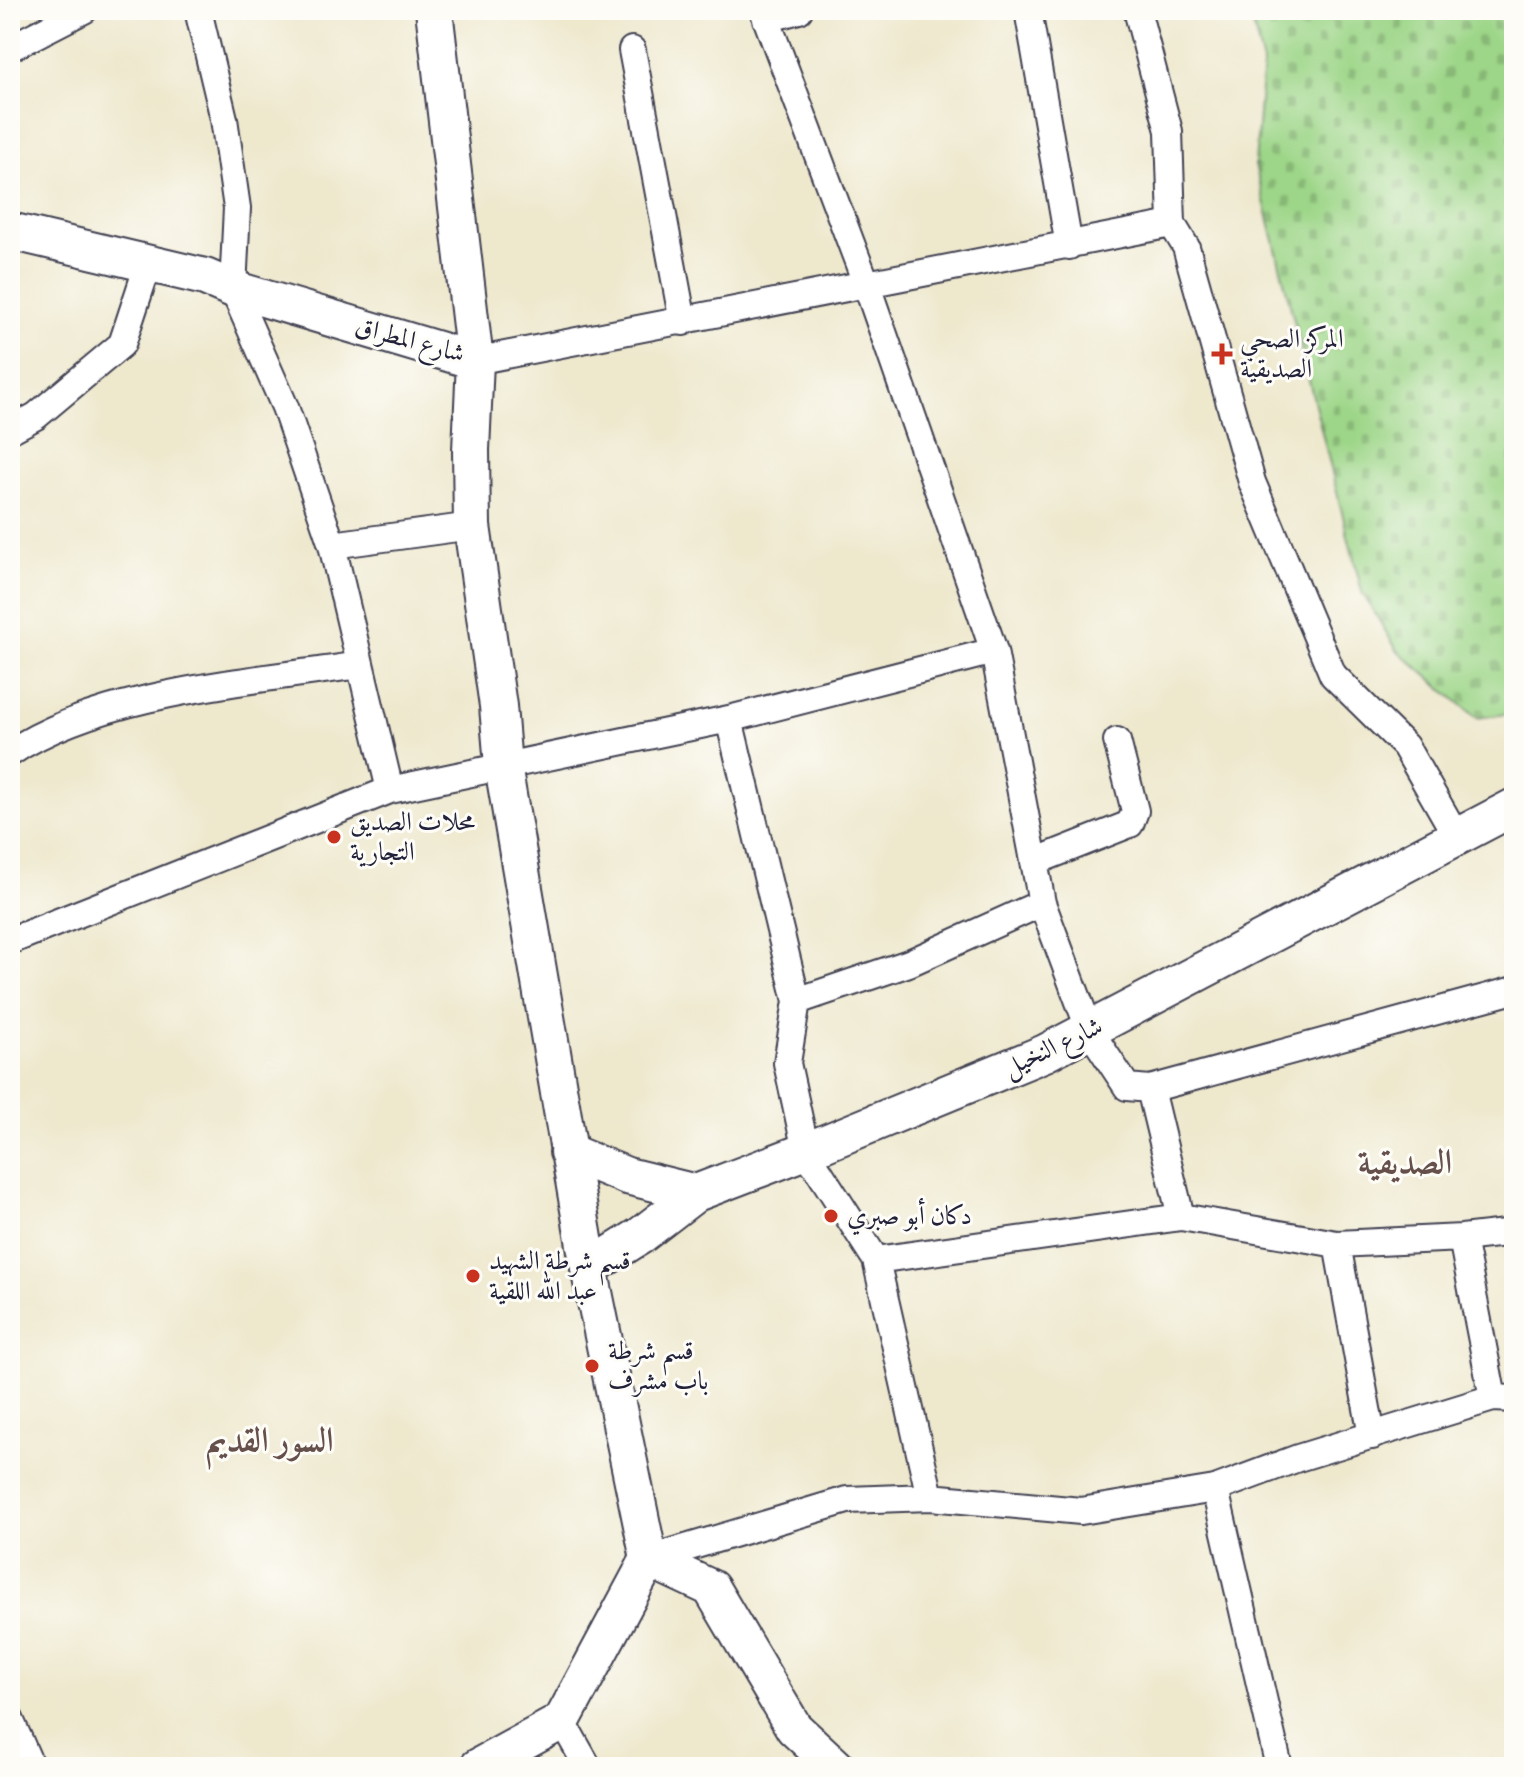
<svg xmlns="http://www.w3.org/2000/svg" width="1524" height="1777" font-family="'IM FELL Double Pica',Amiri,serif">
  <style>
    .cemetery { fill: url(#cemetery-stones); stroke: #607c62; stroke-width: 2 }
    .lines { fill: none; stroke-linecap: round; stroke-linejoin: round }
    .street-casing { stroke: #414051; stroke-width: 30 }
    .secondary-casing { stroke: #414051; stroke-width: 40 }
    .street { stroke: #fff; stroke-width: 26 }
    .secondary { stroke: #fff; stroke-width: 36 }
    .poi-dot { fill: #c8321e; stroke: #fdfcf7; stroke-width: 3 }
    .labels { text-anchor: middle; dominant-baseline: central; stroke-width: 6; stroke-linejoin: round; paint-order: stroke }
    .poi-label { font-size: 26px; fill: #22223b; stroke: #fdfcf7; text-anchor: start }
    .street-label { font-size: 26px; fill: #22223b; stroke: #fdfcf7 }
    .district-label { font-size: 34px; font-weight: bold; fill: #66504b; stroke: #fdfcf7 }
  </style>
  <defs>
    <pattern id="cemetery-stones" width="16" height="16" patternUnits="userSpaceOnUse" patternTransform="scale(2)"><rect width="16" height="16" fill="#9dd688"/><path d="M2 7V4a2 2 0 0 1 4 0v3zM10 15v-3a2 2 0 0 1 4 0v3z" fill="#87b776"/></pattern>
  </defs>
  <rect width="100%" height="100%" fill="#fdfcf7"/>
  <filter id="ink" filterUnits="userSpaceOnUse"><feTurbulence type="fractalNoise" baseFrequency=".0125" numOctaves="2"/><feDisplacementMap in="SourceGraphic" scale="16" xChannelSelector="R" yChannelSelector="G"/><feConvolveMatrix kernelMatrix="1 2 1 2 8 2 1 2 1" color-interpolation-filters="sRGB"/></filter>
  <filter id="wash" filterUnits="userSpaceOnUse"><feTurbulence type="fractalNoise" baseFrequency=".006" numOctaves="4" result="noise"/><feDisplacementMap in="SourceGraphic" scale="32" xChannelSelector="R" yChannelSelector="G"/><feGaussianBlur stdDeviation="1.8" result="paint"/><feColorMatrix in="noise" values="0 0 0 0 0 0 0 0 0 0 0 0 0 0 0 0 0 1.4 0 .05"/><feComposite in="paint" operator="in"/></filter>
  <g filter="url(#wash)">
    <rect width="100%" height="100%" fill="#eee8cd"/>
    <!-- cemetery -->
    <path class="cemetery" d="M1249 10H1514V713L1477 718 1397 650 1362 592 1255 165 1263 63Z"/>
  </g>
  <g filter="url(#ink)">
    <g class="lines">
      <!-- street casing -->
      <g class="street-casing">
        <path id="street" d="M198 10 224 119 237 208 233 289 285 407 332 545 390 790
          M763 10 866 283 994 651 1042 903 1090 1031 1127 1087 1150 1089 1514 990
          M1028 10 1069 246
          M1137 10 1169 131 1172 224
          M766 19 799 10
          M10 48 84 10
          M632 50 683 322
          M475 361 1172 224 1186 247 1252 482 1333 675 1405 746 1457 837
          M10 430 36 416 122 344 148 265
          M332 545 472 526
          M729 719 797 1001 787 1063 806 1151 876 1260 930 1497
          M10 753C100 692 254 681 360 665
          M1034 862 1130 824 1135 811 1117 741
          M10 941 390 790 729 719 994 651
          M797 1001 909 963 1042 903
          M1150 1089 1181 1217
          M1462 1238 1493 1398
          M1337 1244 1372 1436
          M876 1260 1181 1217 1337 1244 1462 1238 1514 1232
          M1215 1489 1279 1767
          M649 1559 847 1500 930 1497 1081 1511 1215 1489 1298 1458 1493 1398 1514 1399
          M10 1719 31 1767
          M562 1721 588 1767"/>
      </g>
      <!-- secondary casing -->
      <g class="secondary-casing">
        <path id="secondary" d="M434 10 475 361 471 450 472 526 498 706 503 766 589 1268 649 1559 711 1588 794 1728 836 1767
          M10 231 205 277 233 289 475 361
          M568 1152 627 1176 696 1193 806 1151 1045 1053 1514 807
          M589 1268 640 1236 696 1193
          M478 1767 562 1721 649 1559"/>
      </g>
      <!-- street -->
      <use href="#street" class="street"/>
      <!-- secondary -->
      <use href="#secondary" class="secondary"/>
    </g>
  </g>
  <!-- markers -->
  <g class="poi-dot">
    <path d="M1218 342h8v8h8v8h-8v8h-8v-8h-8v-8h8z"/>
    <circle cx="334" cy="837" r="8"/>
    <circle cx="831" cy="1216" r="8"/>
    <circle cx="473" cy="1276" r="8"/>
    <circle cx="592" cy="1366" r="8"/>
  </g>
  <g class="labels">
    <!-- poi labels -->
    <g class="poi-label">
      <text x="1240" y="339">المركز الصحي<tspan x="1240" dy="30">الصديقية</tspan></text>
      <text x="350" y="822">محلات الصديق<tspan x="350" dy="30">التجارية</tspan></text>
      <text x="847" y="1216">دكان أبو صبري</text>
      <text x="489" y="1261">قسم شرطة الشهيد<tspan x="489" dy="30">عبد الله اللقية</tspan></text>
      <text x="608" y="1351">قسم شرطة<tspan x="608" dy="30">باب مشرف</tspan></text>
    </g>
    <!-- street labels -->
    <g class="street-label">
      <text transform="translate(410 340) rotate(15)">شارع المطراق</text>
      <text transform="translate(1053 1047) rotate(-25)">شارع النخيل</text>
    </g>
    <!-- district labels -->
    <g class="district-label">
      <text x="1405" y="1162">الصديقية</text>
      <text x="270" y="1440">السور القديم</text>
    </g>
  </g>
  <!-- margin -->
  <rect width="1524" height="1777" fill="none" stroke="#fdfcf7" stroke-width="40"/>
</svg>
